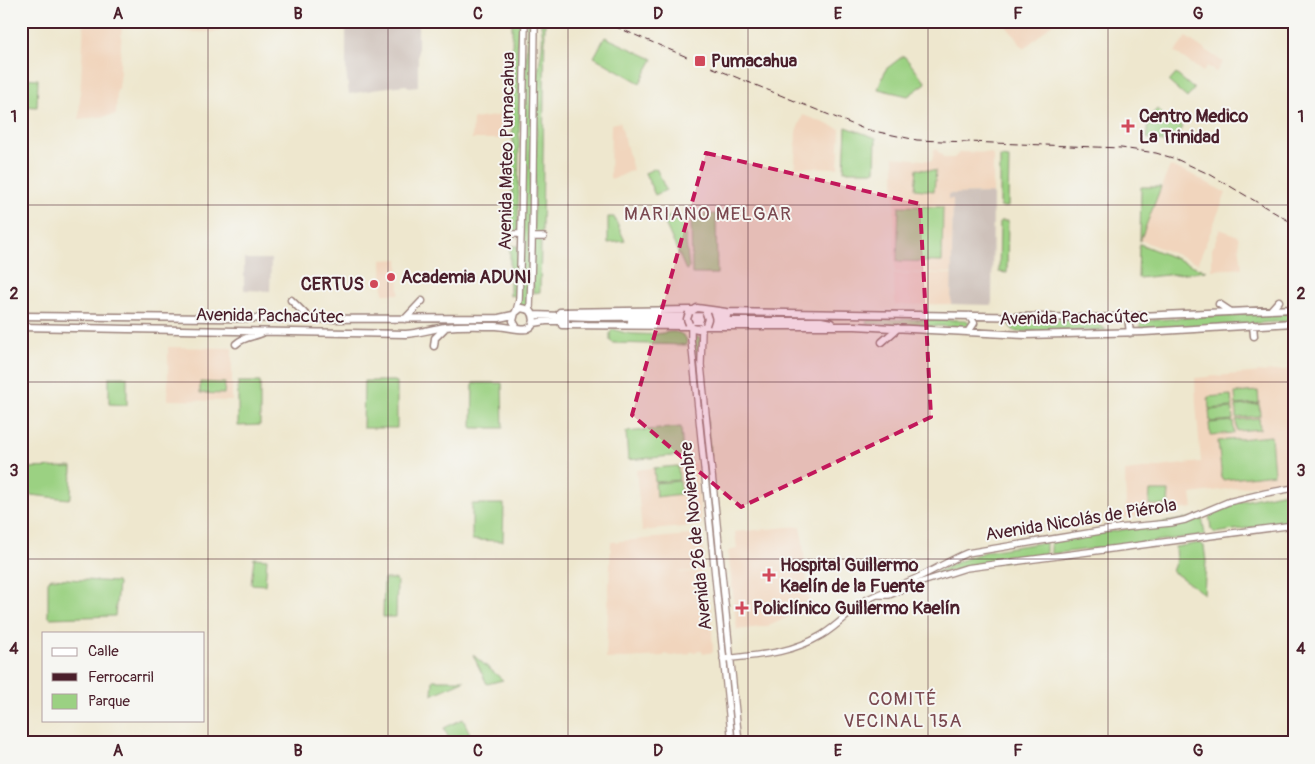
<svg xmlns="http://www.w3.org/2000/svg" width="1315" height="764" font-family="Pangolin,sans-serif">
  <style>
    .built { fill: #f1d5bd }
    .industrial { fill: #cec1ba }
    .green { fill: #9bd182; stroke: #727856 }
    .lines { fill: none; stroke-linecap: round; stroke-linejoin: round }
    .secondary-casing { stroke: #9c837c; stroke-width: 8 }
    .primary-casing { stroke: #9c837c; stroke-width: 9 }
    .secondary { stroke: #fff; stroke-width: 5.5 }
    .primary { stroke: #fff; stroke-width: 6 }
    .rail { stroke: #4a1f2b; stroke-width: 1; stroke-dasharray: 8 4; stroke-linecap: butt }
    .primary-bridge-casing { stroke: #9c837c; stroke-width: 9; stroke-linecap: butt }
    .primary-bridge { stroke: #fff; stroke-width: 6 }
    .marked { fill: #c2185b; fill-opacity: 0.2; stroke: #c2185b; stroke-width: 4; stroke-dasharray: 10 6; stroke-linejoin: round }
    .grid { fill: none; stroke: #4a1f2b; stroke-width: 1; stroke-opacity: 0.55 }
    .poi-dot { fill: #d1495b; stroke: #f6f6f2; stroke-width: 2 }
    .labels { text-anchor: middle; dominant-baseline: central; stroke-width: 4; stroke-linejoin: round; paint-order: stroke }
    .poi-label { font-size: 18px; font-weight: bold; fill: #4a1f2b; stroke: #f6f6f2; text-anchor: start }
    .street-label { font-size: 18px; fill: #4a1f2b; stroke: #f6f6f2 }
    .neighbourhood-label { font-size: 19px; letter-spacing: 1px; fill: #79474e; stroke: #f6f6f2 }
    .neatline { fill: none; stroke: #4a1f2b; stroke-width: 2 }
    .grid-label { font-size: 16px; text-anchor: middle; font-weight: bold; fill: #4a1f2b }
  </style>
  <rect width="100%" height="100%" fill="#f6f6f2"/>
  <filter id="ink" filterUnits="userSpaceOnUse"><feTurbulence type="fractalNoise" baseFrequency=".02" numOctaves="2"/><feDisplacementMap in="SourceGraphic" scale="10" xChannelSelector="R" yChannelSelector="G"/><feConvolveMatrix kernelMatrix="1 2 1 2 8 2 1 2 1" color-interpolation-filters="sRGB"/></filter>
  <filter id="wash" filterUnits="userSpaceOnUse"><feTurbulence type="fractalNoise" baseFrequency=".0096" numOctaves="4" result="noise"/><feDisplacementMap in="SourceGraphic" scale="20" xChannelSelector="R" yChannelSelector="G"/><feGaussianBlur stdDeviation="1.12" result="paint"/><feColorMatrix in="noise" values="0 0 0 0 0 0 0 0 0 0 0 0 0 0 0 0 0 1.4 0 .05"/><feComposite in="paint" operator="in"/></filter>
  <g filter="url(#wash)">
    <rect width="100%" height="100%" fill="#eee7ce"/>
    <!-- built -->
    <path class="built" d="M84 21H122L119 90H117L116 115 79 119Z
      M165 21H212V28H220V32L157 31V28H165Z
      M1005 21H1055L1025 48H1023L1004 23Z
      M1186 37 1223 62 1216 72 1207 66 1203 72 1175 52Z
      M502 115 504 139H472L473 119Z
      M803 115 840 129 838 168 795 167 796 132Z
      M620 122 633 170 614 179 610 178 611 124Z
      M934 149H936L944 158H954L960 152 991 153 993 156V193L948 194 953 199 952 273 895 272 894 157 932 161Z
      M1170 166 1189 173 1226 193 1198 263 1140 240Z
      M1220 229 1238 236 1242 268 1212 270V249Z
      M398 259 399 294H383L382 260Z
      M894 274H952L951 304 895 305Z
      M168 347 232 348V401L168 400Z
      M1294 369V480L1191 494 1193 508 1124 518 1126 505 1125 471 1201 462 1196 404 1195 378Z
      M695 463 696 464 702 525 642 531 636 470Z
      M801 526 809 600 807 608 769 626 737 630 728 551 737 549 735 532Z
      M702 534 704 562 702 563V570L680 572V573L701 571 704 599 701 602V607H706L711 609 713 652 703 654 702 651 690 652 689 654 671 656 666 654 663 656 606 659 611 542Z"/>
    <!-- industrial -->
    <path class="industrial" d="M346 21H418V86L409 87 406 85 380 88 379 89 349 94 346 71Z
      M993 193 992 302 991 305 951 304 953 199H948V194Z
      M244 259H271L270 291 244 290Z"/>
    <!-- green -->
    <path class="green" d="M512 21H521C516 34 517 52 520 65L518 232H510L513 173Z
      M527 21H534L528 308 519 309Z
      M540 21H545L542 233H533L538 71C541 55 545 37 540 21Z
      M605 37 653 59 640 83 594 57Z
      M903 56 905 57 926 83 908 96 878 89 886 69Z
      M1176 74 1194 89 1187 98 1169 82Z
      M21 78 38 79 37 107 21 106Z
      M1157 109 1169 120 1171 117 1183 127 1172 144 1147 138 1148 118Z
      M846 127 876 138 875 171H844Z
      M1000 157 1009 158 1008 207H1000Z
      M656 168 666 190 655 195 645 173Z
      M917 169 936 171 934 191 915 189Z
      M1141 187H1161L1140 241Z
      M899 206 943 207 942 262 897 261Z
      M677 213 685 232 689 268 686 270 663 219Z
      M716 214 717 274H692L691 215Z
      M608 217H614L625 241 608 243Z
      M1000 221H1008L1007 273 999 272Z
      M533 240H541L540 292 533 293Z
      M1139 244H1140L1206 271 1138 278Z
      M510 246H518L517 299 513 295 510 296Z
      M1294 310V321L1141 330 1140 321Z
      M869 319 966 320 970 323 966 327 867 324 866 321Z
      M1016 319 1095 321 1106 330 1016 332 1010 327V322Z
      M613 329C621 332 628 334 636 334 643 334 650 335 656 334 667 333 677 328 686 338L687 345 613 343 610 341V333Z
      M694 337H700L726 645H725Z
      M109 377H127V405L109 404Z
      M364 381H394L397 382V428H363Z
      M200 382 225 383 224 394 200 393Z
      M238 382H260V425L238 426Z
      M473 383H502L503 428H472Z
      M1258 391 1259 403 1236 405 1235 393Z
      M1231 395 1232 407 1209 409 1208 397Z
      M1259 404 1260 416 1236 418V406Z
      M1232 408 1233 420 1210 422 1209 410Z
      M1259 418 1260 429 1237 431 1236 420Z
      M1233 421 1234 433 1210 435 1209 423Z
      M681 427 683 455 628 460 626 432Z
      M1271 436 1274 474 1222 480 1218 441Z
      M678 466 679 480 655 482 654 468Z
      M72 467 71 496 69 499 21 494V468Z
      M680 481 681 494 656 497 655 483Z
      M1294 490V521L1215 533 1211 529 1209 514 1211 513V511L1239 502Z
      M1150 491H1169L1168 505H1149Z
      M472 504H504L503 541 472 540Z
      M1202 516 1205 535 1051 554V542Z
      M1046 542V555L966 567 927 577 957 562 987 551Z
      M1200 543 1204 546 1206 561 1204 594 1172 571 1176 561 1175 547Z
      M254 558 267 559 265 585 251 584Z
      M51 578 117 582 118 584 115 616 50 618 48 615V582Z
      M384 579H394L397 581 396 617H383Z
      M473 655 503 680 487 684Z
      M433 680H465L432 695Z
      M463 719 472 738 464 743H451L444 728Z"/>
  </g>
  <g filter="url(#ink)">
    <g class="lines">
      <!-- secondary casing -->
      <g class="secondary-casing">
        <path id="secondary" d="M509 234H521
          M532 237H544
          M530 310 532 247 535 21
          M516 311 519 300 521 234 525 21
          M691 327V339L732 743
          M702 328 701 365 739 743
          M878 595H889L922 582 966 568 1294 525
          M723 659C759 655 790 654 822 635 832 629 841 621 849 614 854 610 858 604 864 601 883 591 903 585 923 575 938 568 952 559 967 553L1119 528 1171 523 1185 520 1228 502 1266 493 1294 488"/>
      </g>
      <!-- primary casing -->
      <g class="primary-casing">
        <path id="primary" d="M291 300 310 319
          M1219 304 1231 312
          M1271 310 1279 301
          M560 312 691 310
          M689 313 697 308 726 312 1096 318 1294 309
          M533 315 591 317 727 316
          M21 316 310 319 499 318 513 315
          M1128 317 1130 333
          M405 319 422 301
          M631 321H821L831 323
          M534 323 546 321H566
          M689 324 693 328 698 329 706 325
          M562 325 690 326
          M1253 325 1254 336
          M705 326H855L1025 335 1144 332 1294 323
          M21 327 406 334C420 333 432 329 445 327 462 325 480 326 496 326 504 326 523 331 527 329 536 326 535 316 530 310L521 308 515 313 513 321 517 328
          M968 332 974 323 969 316
          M882 342 898 328
          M236 344C244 336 255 337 264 332
          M434 346 435 338 446 327"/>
      </g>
      <!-- secondary -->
      <use href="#secondary" class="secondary"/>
      <!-- primary -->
      <use href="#primary" class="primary"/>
      <!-- rail -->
      <path class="rail" d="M602 21 687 57
        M711 67 864 129 917 140 1121 148 1156 153 1176 159 1211 175 1294 224"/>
      <!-- primary-bridge casing -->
      <g class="primary-bridge-casing">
        <path id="primary-bridge" d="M689 324 687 319 689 313
          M706 325 708 319 706 313"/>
      </g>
      <!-- primary-bridge -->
      <use href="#primary-bridge" class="primary-bridge"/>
    </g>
  </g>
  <!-- marked area -->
  <path class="marked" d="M706 153 920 204 931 417 741 507 632 415Z"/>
  <!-- grid -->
  <path class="grid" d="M208 21V743M388 21V743M568 21V743M748 21V743M928 21V743M1108 21V743M21 205H1294M21 382H1294M21 559H1294"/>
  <!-- markers -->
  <g class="poi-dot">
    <rect x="694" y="55" width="12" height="12" rx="2.5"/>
    <path d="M1125.5 118.5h5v5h5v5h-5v5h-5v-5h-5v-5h5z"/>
    <circle cx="391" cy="277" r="5"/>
    <circle cx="374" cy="284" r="5"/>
    <path d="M766.5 567.5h5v5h5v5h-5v5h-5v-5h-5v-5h5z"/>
    <path d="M739.5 600.5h5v5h5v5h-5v5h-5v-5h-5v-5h5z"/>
  </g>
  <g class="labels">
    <!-- poi labels -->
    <g class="poi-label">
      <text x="711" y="61">Pumacahua</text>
      <text x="1139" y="116">Centro Medico<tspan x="1139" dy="21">La Trinidad</tspan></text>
      <text x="401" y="277">Academia ADUNI</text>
      <text x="364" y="284" text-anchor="end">CERTUS</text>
      <text x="780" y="565">Hospital Guillermo<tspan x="780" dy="21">Kaelín de la Fuente</tspan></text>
      <text x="753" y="608">Policlínico Guillermo Kaelín</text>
    </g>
    <!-- street labels -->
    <g class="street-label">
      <text transform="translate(507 151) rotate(-89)">Avenida Mateo Pumacahua</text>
      <text transform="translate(270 316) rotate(1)">Avenida Pachacútec</text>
      <text transform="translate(1074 318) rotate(-1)">Avenida Pachacútec</text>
      <text transform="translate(1081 520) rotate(-9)">Avenida Nicolás de Piérola</text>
      <text transform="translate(696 536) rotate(-96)">Avenida 26 de Noviembre</text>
    </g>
    <!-- neighbourhood labels -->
    <g class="neighbourhood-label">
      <text x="708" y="214">MARIANO MELGAR</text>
      <text x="903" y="699">COMITÉ<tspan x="903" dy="22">VECINAL 15A</tspan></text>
    </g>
  </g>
  <!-- margin -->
  <rect width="1315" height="764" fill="none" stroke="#f6f6f2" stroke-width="55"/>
  <!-- legend -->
  <rect x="42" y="632" width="162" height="90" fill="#f6f6f2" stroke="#b1a0a2"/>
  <rect x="52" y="648" width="25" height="8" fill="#ffffff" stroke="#b1a0a2"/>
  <text x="88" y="656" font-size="15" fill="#4a1f2b">Calle</text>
  <rect x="52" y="673" width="25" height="8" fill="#4a1f2b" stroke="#b1a0a2"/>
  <text x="88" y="682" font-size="15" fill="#4a1f2b">Ferrocarril</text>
  <rect x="52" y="694" width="25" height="15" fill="#9bd182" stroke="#b1a0a2"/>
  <text x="88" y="706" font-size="15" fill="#4a1f2b">Parque</text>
  <rect x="28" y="28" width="1260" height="708" class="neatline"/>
  <g class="grid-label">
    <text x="118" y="19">A</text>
    <text x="298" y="19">B</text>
    <text x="478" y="19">C</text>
    <text x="658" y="19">D</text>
    <text x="838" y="19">E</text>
    <text x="1018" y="19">F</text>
    <text x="1198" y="19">G</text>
    <text x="14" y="122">1</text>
    <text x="1301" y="122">1</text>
    <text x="14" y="299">2</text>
    <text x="1301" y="299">2</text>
    <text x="14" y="476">3</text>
    <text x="1301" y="476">3</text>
    <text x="14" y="654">4</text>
    <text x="1301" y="654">4</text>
    <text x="118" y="756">A</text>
    <text x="298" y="756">B</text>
    <text x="478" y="756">C</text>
    <text x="658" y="756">D</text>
    <text x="838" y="756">E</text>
    <text x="1018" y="756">F</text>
    <text x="1198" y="756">G</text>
  </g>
</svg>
